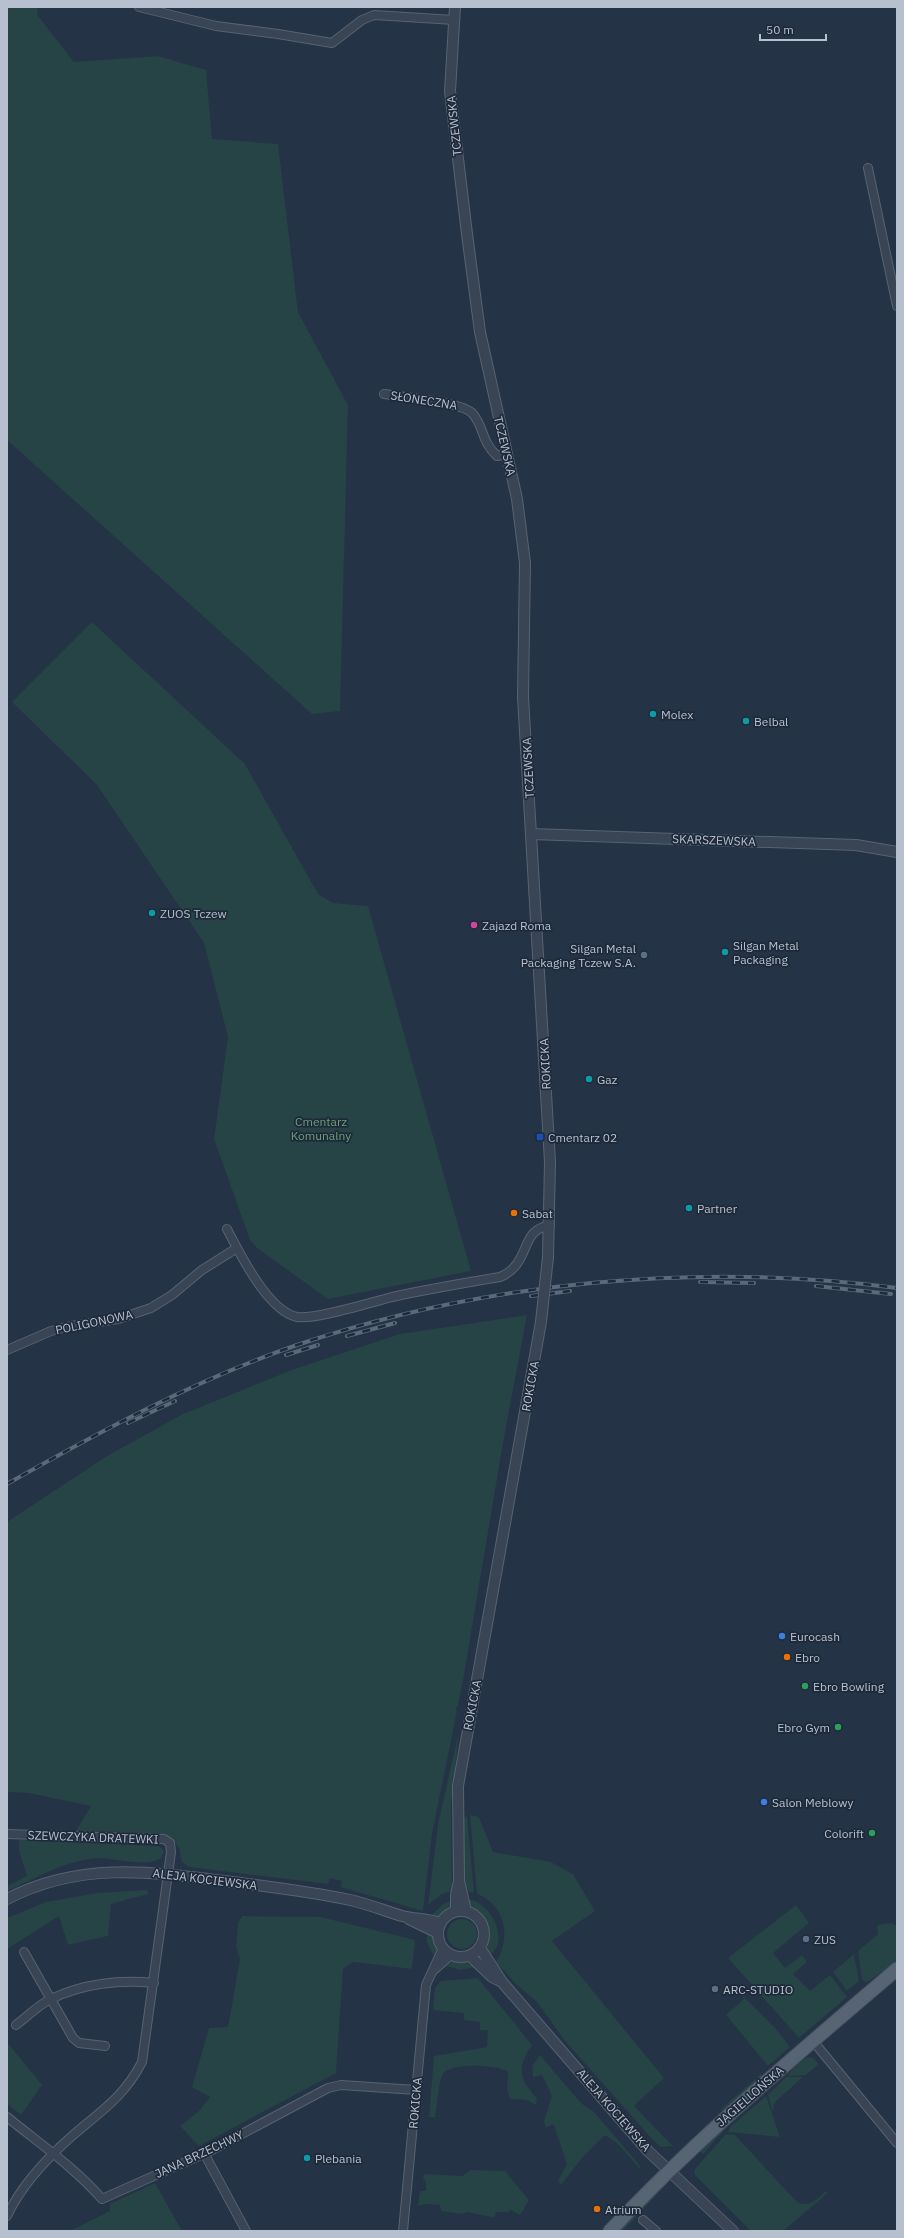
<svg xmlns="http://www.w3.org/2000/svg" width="904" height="2238" font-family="'IBM Plex Sans',sans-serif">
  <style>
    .green { fill: #264346 }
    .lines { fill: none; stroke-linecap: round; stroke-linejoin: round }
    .minor-casing { stroke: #586372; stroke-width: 10 }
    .tertiary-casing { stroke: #586372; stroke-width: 12 }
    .primary-casing { stroke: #434e5e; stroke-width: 15 }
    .minor { stroke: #394554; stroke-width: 8 }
    .tertiary { stroke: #394554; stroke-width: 10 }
    .primary { stroke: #576474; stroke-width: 13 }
    .rail-casing { stroke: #5b697c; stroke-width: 4 }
    .rail { stroke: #1e2a3a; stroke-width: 2.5; stroke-dasharray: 8; stroke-linecap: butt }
    .tertiary-bridge-casing { stroke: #586372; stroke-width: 12; stroke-linecap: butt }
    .tertiary-bridge { stroke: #394554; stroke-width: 10 }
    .culture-dot { fill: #0f9aa8; stroke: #1e2a3a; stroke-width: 1.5 }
    .hotel-dot { fill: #d1479c; stroke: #1e2a3a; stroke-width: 1.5 }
    .service-dot { fill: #5c6f8a; stroke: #1e2a3a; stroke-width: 1.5 }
    .transit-dot { fill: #1a4fb4; stroke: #1e2a3a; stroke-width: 1.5 }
    .food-dot { fill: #e8710a; stroke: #1e2a3a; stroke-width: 1.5 }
    .shop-dot { fill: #3f7fe0; stroke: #1e2a3a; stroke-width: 1.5 }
    .leisure-dot { fill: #2e9e5b; stroke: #1e2a3a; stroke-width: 1.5 }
    .labels { text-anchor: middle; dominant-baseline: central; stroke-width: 3.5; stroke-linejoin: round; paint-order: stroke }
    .street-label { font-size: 12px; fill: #b7c0ce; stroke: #1e2a3a }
    .poi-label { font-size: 12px; fill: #b7c0ce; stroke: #1e2a3a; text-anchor: start }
    .park-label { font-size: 12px; fill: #6ba176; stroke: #1e2a3a }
  </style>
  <rect width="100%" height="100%" fill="#243345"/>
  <!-- green -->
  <path class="green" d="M7 7H37L38 16 74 62 158 56 206 70 212 139 278 144 298 312 348 405 340 711 312 714 7 440Z
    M92 622 245 764 318 894 333 903 368 906 471 1271 328 1299 257 1248 250 1240 214 1139 228 1037 204 943 97 785 12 702Z
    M527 1315 503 1443 463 1681 458 1705 455 1711H457L432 1834 423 1911 340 1887 342 1881 330 1878 328 1884 189 1867 182 1862 179 1848 171 1837 125 1832 76 1831 91 1806 29 1793 7 1792V1522L107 1456 183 1414 289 1371 400 1334Z
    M459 1731 451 1805 452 1891 442 1894 428 1905 438 1824Z
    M470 1815 479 1817 493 1852 551 1862 573 1874 595 1911 552 1941 664 2078 634 2106 673 2146 661 2147 653 2140 565 2041 537 2002 516 1984 496 1962C511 1938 506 1905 477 1894Z
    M467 1816 474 1893 466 1891 461 1826 462 1821Z
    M19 1840 159 1846 164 1851 161 1858C149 1868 115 1858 98 1858 66 1860 37 1878 7 1891V1886L27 1876 19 1850Z
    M147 1890 148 1894 111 1904 108 1936 68 1945 59 1916 7 1949V1918L46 1902 97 1893Z
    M467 1899C491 1901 511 1941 489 1956 485 1946 491 1937 488 1928 483 1915 471 1911 467 1899Z
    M453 1900C451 1911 443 1919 431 1916L443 1904Z
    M796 1905 809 1923 773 1953 785 1968 802 1955 807 1962 793 1974 810 1991 830 1975 847 1997 799 2038 728 1958Z
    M242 1916 321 1917 415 1940 412 1969 353 1962 343 1969 336 2073 199 2146 180 2126 199 2111 210 2097 192 2087 209 2028 228 2027 240 1959 236 1947 238 1923Z
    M447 1934a15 15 0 1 1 30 0a15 15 0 1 1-30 0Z
    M892 1923 897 1926V1961L866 1983 862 1980 858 1951 878 1934 877 1925Z
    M427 1931C436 1937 441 1946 434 1956L427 1942Z
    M854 1954 859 1981 847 1991 833 1972Z
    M461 1961 476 1967 460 1970 446 1966 452 1962Z
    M478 1978 532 2045C517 2067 518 2078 537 2098L536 2105 527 2100 510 2099 507 2089 508 2072C498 2065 451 2062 443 2074 439 2080 437 2107 435 2117H429L434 2056 487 2047 488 2030H480V2022L464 2020V2013L433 2010 435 1988 441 1981Z
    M741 1994 777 2030 790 2047 768 2066 726 2015 744 1999Z
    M7 2042 42 2085 21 2115 7 2104Z
    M540 2055 581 2103 595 2113 641 2167 639 2168 619 2145 605 2135 582 2158 561 2185 558 2181 567 2164 555 2128 553 2124 546 2128 544 2121 552 2096 542 2075 533 2077 532 2066Z
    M807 2057 813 2058 819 2064 806 2075 787 2076 795 2066Z
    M761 2074 762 2078 723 2112 721 2109Z
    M786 2077H803L774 2103 773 2113 768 2095Z
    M766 2096 780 2137 728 2132 730 2127Z
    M754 2103 727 2127 703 2154 699 2151 738 2113Z
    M726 2134 735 2135 797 2202C810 2208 817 2199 826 2191L828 2193 783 2231H751L695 2175 694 2170Z
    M471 2170 505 2171 529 2200 520 2215 511 2210 509 2212H496L495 2217H492L467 2212 462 2214 441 2211 440 2205 426 2204 418 2206 420 2191H426V2181L423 2180 424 2174 462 2176Z
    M155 2183 182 2231H70L110 2211V2204Z
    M661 2190 623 2231H620L652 2197Z"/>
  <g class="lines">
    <!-- minor casing -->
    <g class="minor-casing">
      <path id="minor" d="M139 7 216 26 278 34 332 43 362 20 374 15 454 20
        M868 168 897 306
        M384 394C402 397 464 402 473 414 484 427 481 441 497 456L507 454
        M227 1229C240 1254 268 1311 297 1317 314 1320 373 1302 392 1297 428 1289 464 1283 500 1277 532 1264 519 1228 550 1226
        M7 1350 51 1331 71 1326 118 1319 151 1308 172 1295 202 1270 237 1248
        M7 1834 164 1839 170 1843 171 1852 142 2062C124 2097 101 2111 72 2136 47 2158 21 2186 7 2216
        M24 1952 73 2038 79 2043 105 2046
        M434 1970 451 1955
        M16 2025C27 2017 38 2005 51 1999 82 1984 120 1979 154 1983
        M813 2041 897 2143
        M7 2117C39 2143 75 2168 102 2199L210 2151 328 2088 341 2085 416 2090
        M204 2153 246 2231
        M643 2220 656 2231
        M403 2231 426 1985 443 1948"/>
    </g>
    <!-- tertiary casing -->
    <g class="tertiary-casing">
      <path id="tertiary" d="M455 7 450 91 467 234 480 332 517 499 525 563 523 697 550 1162 548 1257
        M531 834 856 845 897 852
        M459 1881 466 1911
        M7 1899C78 1862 147 1871 224 1881 266 1886 308 1891 350 1900 368 1904 385 1911 402 1916 415 1919 428 1919 441 1923
        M438 1934a23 23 0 1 1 46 0a23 23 0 1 1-46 0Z
        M456 1911V1895L459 1881 458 1786 541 1322
        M409 1919 438 1933
        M480 1948 502 1982 648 2151 733 2231
        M470 1956 492 1977 502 1982"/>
    </g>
    <!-- primary casing -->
    <g class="primary-casing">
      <path id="primary" d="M610 2231C699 2136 799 2053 897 1969"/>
    </g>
    <!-- minor -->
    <use href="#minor" class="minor"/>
    <!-- tertiary -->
    <use href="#tertiary" class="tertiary"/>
    <!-- primary -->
    <use href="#primary" class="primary"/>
    <!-- rail casing -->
    <g class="rail-casing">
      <path id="rail" d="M700 1282 754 1283
        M816 1286 891 1294
        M531 1296 570 1291
        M347 1336 395 1323
        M286 1355 318 1345
        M128 1423 175 1401
        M7 1484C101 1431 195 1380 297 1345 486 1281 700 1262 897 1288"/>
    </g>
    <!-- rail -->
    <use href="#rail" class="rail"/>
    <!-- tertiary-bridge casing -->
    <g class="tertiary-bridge-casing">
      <path id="tertiary-bridge" d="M541 1322 548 1257"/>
    </g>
    <!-- tertiary-bridge -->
    <use href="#tertiary-bridge" class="tertiary-bridge"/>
  </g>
  <!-- markers -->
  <g class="culture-dot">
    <circle cx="653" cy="714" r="4"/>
    <circle cx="746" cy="721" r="4"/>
    <circle cx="152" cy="913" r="4"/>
    <circle cx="725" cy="952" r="4"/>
    <circle cx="589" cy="1079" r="4"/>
    <circle cx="689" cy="1208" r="4"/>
    <circle cx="307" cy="2158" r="4"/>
  </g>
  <circle class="hotel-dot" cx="474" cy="925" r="4"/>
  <g class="service-dot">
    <circle cx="644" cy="955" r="4"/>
    <circle cx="806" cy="1939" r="4"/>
    <circle cx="715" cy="1989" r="4"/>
  </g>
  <rect class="transit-dot" x="536" y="1133" width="8" height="8" rx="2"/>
  <g class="food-dot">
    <circle cx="514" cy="1213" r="4"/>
    <circle cx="787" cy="1657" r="4"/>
    <circle cx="597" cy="2209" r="4"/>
  </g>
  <g class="shop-dot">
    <circle cx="782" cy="1636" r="4"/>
    <circle cx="764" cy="1802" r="4"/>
  </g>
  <g class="leisure-dot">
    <circle cx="805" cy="1686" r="4"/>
    <circle cx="838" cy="1727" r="4"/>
    <circle cx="872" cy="1833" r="4"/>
  </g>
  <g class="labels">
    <!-- street labels -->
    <g class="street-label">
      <text transform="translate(454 126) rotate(-96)">TCZEWSKA</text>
      <text transform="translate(424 400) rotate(9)">SŁONECZNA</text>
      <text transform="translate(505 446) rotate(77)">TCZEWSKA</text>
      <text transform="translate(528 768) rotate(-93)">TCZEWSKA</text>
      <text transform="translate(714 840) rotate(2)">SKARSZEWSKA</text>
      <text transform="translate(545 1064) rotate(-93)">ROKICKA</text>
      <text transform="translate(94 1322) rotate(-12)">POLIGONOWA</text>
      <text transform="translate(530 1386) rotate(-80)">ROKICKA</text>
      <text transform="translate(472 1705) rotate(-79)">ROKICKA</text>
      <text transform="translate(93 1837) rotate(2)">SZEWCZYKA DRATEWKI</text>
      <text transform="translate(205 1879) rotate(7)">ALEJA KOCIEWSKA</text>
      <text transform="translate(750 2096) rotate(-41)">JAGIELLOŃSKA</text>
      <text transform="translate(415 2103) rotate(-85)">ROKICKA</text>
      <text transform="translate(614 2110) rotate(49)">ALEJA KOCIEWSKA</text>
      <text transform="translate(199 2154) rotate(-25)">JANA BRZECHWY</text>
    </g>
    <!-- poi labels -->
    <g class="poi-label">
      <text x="661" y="714">Molex</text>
      <text x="754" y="721">Belbal</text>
      <text x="160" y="913">ZUOS Tczew</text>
      <text x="482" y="925">Zajazd Roma</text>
      <text x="733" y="945">Silgan Metal<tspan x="733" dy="14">Packaging</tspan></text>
      <text x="636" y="948" text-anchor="end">Silgan Metal<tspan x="636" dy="14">Packaging Tczew S.A.</tspan></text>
      <text x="597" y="1079">Gaz</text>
      <text x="548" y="1137">Cmentarz 02</text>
      <text x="697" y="1208">Partner</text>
      <text x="522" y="1213">Sabat</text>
      <text x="790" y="1636">Eurocash</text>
      <text x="795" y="1657">Ebro</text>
      <text x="813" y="1686">Ebro Bowling</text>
      <text x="830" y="1727" text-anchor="end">Ebro Gym</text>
      <text x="772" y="1802">Salon Meblowy</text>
      <text x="864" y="1833" text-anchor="end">Colorift</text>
      <text x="814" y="1939">ZUS</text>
      <text x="723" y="1989">ARC-STUDIO</text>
      <text x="315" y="2158">Plebania</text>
      <text x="605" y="2209">Atrium</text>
    </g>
    <!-- park labels -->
    <g class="park-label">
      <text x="321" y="1121">Cmentarz<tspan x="321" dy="14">Komunalny</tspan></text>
    </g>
  </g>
  <!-- border -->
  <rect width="904" height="2238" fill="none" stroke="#b7c0ce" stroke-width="16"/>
  <!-- scale -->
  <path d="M760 34v6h66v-6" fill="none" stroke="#b7c0ce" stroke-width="2"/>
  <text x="766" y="34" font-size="12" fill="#b7c0ce" stroke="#1e2a3a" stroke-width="3" paint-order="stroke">50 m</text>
</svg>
